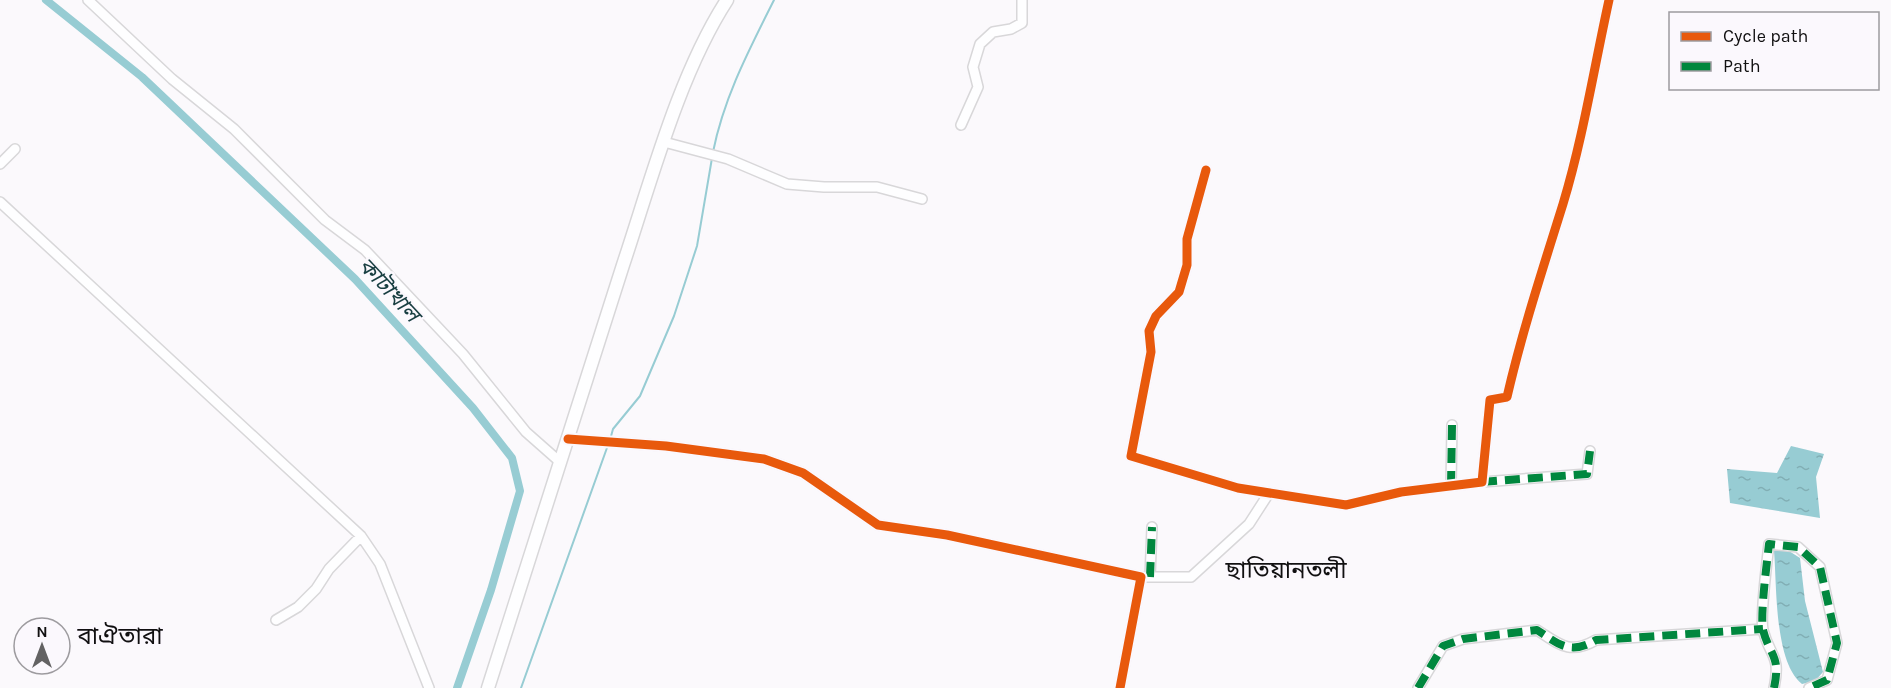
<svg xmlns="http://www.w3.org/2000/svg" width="1891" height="688" font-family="Karla,'Noto Sans Bengali',sans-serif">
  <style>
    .water { fill: url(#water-ripples) }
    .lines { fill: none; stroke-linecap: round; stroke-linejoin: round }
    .stream { stroke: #97ccd3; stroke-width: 2 }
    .canal { stroke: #97ccd3; stroke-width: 8 }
    .minor-casing { stroke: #d8d7d9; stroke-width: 12 }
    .major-casing { stroke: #d8d7d9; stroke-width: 15 }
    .minor { stroke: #fefeff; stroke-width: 9 }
    .major { stroke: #fefeff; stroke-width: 12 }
    .quiet { stroke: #00873e; stroke-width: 8; stroke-dasharray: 15 8; stroke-linecap: butt }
    .cycleway-casing { stroke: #fbf8fd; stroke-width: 13 }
    .cycleway { stroke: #e8590c; stroke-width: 9 }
    .labels { text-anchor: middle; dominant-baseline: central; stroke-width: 5; stroke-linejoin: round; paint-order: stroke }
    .water-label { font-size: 22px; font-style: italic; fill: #183e41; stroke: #fbf8fd }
    .quarter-label { font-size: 24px; fill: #111011; stroke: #fbf8fd }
  </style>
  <defs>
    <pattern id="water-ripples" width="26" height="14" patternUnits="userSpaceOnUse" patternTransform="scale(1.5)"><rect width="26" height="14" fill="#97ccd3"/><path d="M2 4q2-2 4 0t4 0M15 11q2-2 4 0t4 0" fill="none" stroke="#81aeb4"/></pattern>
  </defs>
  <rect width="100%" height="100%" fill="#fbf9fc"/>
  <!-- water -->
  <path class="water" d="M1791 446 1824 454 1816 477 1820 518 1730 503 1727 469 1777 473Z
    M1774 551H1789L1800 558 1805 601 1823 672 1815 681 1802 684C1774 662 1777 585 1774 551Z"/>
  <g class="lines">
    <!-- stream -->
    <path class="stream" d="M713 152C724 97 749 50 774 0
      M610 440 613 429 640 396 674 316 697 246 712 158
      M521 688 608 445"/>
    <!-- canal -->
    <path class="canal" d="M46 0 142 77 355 279 473 408 512 458 520 491 491 590 457 688"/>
    <!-- minor casing -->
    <g class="minor-casing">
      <path id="minor" d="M88 0 172 79 234 129 325 220 365 250 463 354 526 432 560 462
        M961 125 978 87 973 67 980 44 993 32 1011 29 1022 23V0
        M664 142 728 159 787 184 824 187H877L922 199
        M0 164 15 149
        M1206 170 1187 239V265L1179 292 1156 316 1149 331 1151 352 1131 456 1238 488 1346 505 1401 492 1482 482 1490 400 1507 397C1522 332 1543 268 1563 204 1583 138 1594 68 1609 0
        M0 202 361 536 380 564 429 688
        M568 439 666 446 764 459 803 473 878 525 947 535 1141 577 1120 688
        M1482 482 1587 474 1590 451
        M1451 486 1452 425
        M1141 577H1191L1249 524 1269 493
        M1150 577 1152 527
        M276 620 298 607 316 589 329 569 361 536
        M1418 688 1443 646 1463 639 1537 630C1560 645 1570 655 1596 640L1763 629
        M1774 688C1781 655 1770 657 1763 630 1760 615 1767 562 1769 544L1798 547 1820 567 1837 643 1827 680 1809 688"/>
    </g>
    <!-- major casing -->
    <g class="major-casing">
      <path id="major" d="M488 688C532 547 577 406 623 265 651 181 679 74 727 0"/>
    </g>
    <!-- minor -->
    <use href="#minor" class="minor"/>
    <!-- major -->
    <use href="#major" class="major"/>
    <!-- quiet -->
    <path class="quiet" d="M1482 482 1587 474 1590 451
      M1451 486 1452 425
      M1150 577 1152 527
      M1418 688 1443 646 1463 639 1537 630C1560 645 1570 655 1596 640L1763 629
      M1774 688C1781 655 1770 657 1763 630 1760 615 1767 562 1769 544L1798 547 1820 567 1837 643 1827 680 1809 688"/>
    <!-- cycleway casing -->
    <g class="cycleway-casing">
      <path id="cycleway" d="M1206 170 1187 239V265L1179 292 1156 316 1149 331 1151 352 1131 456 1238 488 1346 505 1401 492 1482 482 1490 400 1507 397C1522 332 1543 268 1563 204 1583 138 1594 68 1609 0
        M568 439 666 446 764 459 803 473 878 525 947 535 1141 577 1120 688"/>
    </g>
    <!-- cycleway -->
    <use href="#cycleway" class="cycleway"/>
  </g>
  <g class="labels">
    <!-- water labels -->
    <g class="water-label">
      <text transform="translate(389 290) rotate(47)">কাটাখাল</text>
    </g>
    <!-- quarter labels -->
    <g class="quarter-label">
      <text x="1286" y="570">ছাতিয়ানতলী</text>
      <text x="120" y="636">বাঐতারা</text>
    </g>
  </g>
  <!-- legend -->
  <rect x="1669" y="12" width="210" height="78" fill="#fbf8fd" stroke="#9d9b9f" stroke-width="1.5"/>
  <rect x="1681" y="32" width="30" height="9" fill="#e8590c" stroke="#9d9b9f" stroke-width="1.5"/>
  <text x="1723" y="42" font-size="18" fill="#111011">Cycle path</text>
  <rect x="1681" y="62" width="30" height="9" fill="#00873e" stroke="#9d9b9f" stroke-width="1.5"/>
  <text x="1723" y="72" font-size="18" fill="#111011">Path</text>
  <!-- north arrow -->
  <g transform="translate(42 646)"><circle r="28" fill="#fbf8fd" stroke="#9d9b9f" stroke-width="1.5"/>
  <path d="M0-4.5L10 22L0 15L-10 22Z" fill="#636263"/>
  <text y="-9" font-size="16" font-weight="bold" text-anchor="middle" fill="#111011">N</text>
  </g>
</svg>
